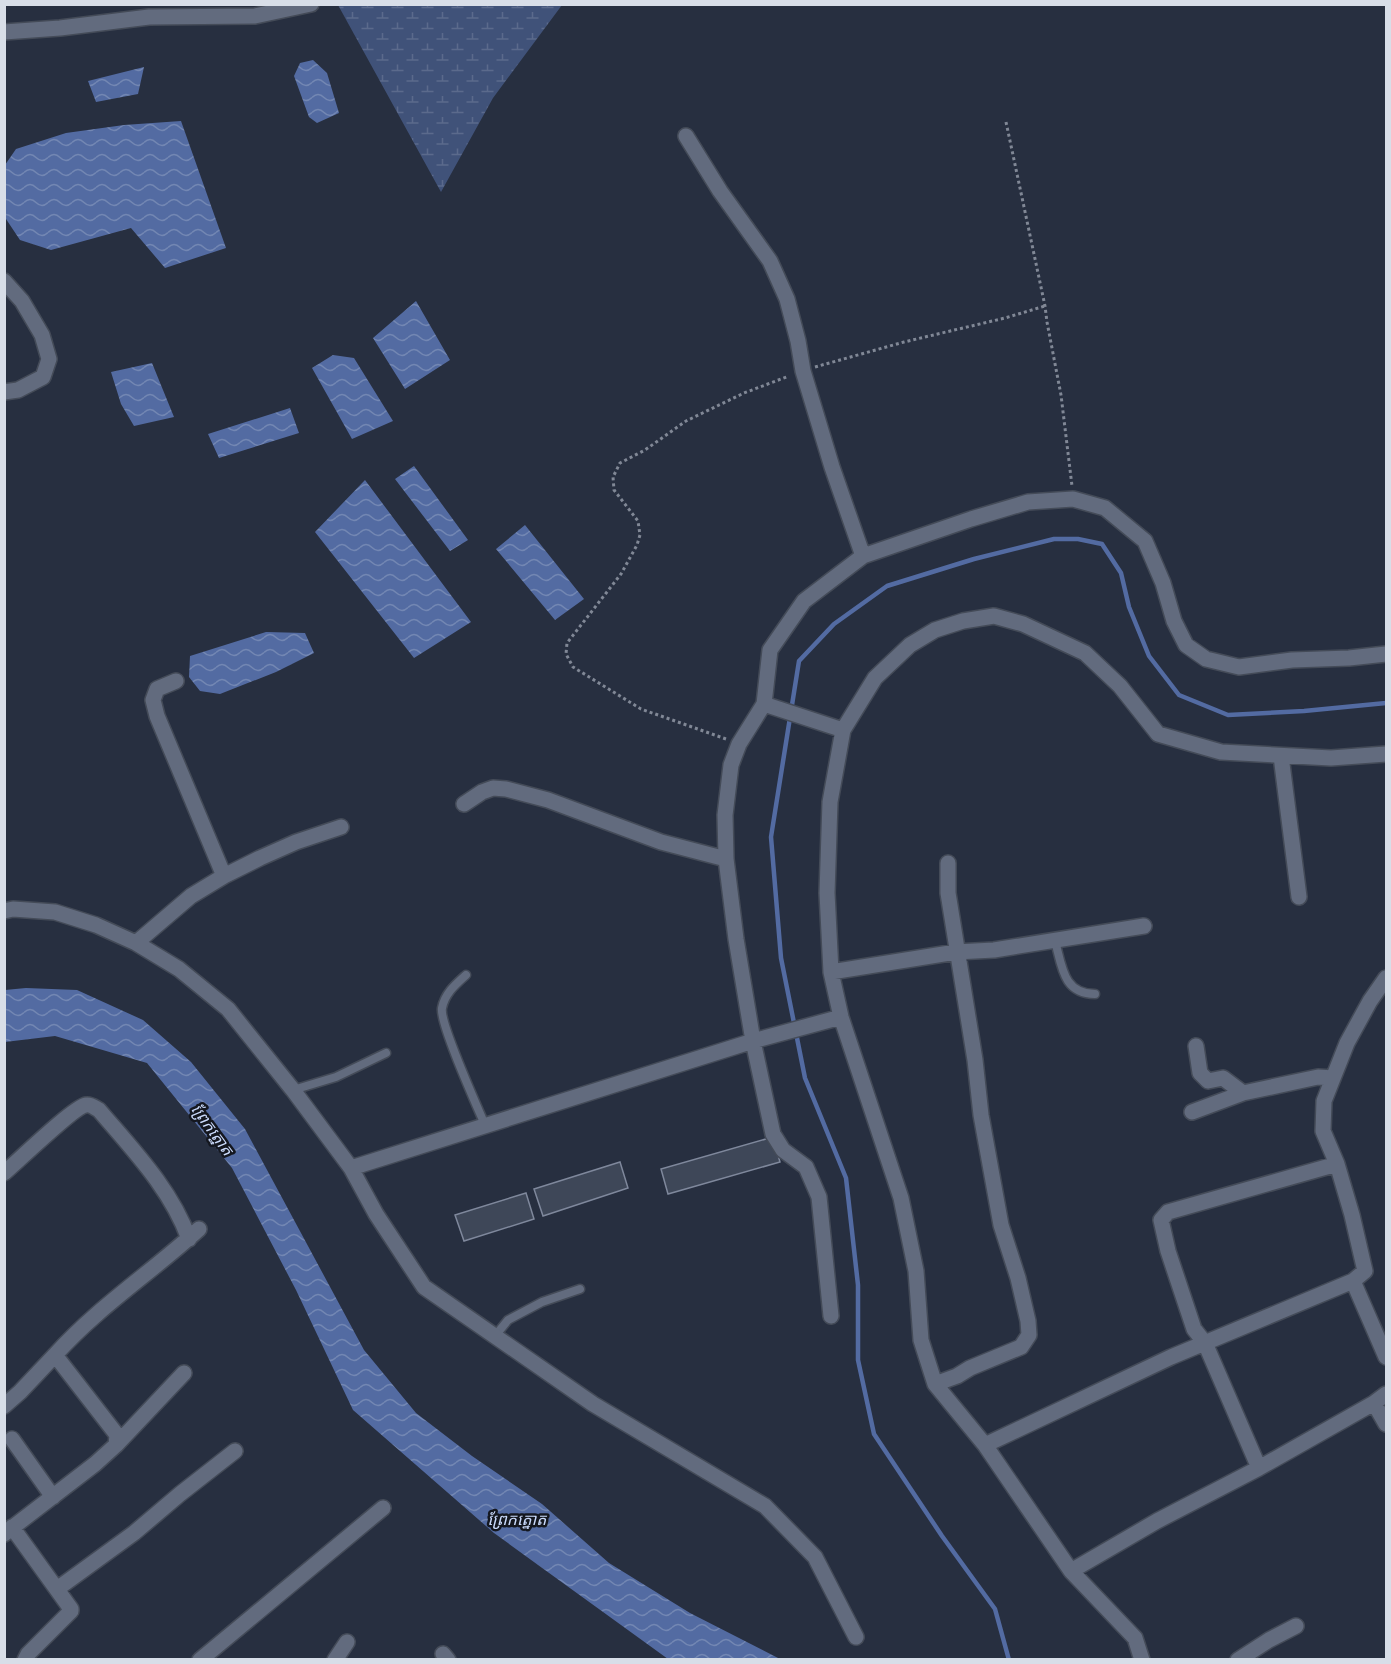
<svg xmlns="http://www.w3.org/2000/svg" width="1391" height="1664" font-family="Commissioner,'Noto Sans Khmer',sans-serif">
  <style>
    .wetland { fill: url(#wetland-marsh) }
    .water { fill: url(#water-waves) }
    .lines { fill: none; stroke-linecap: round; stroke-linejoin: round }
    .stream { stroke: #536ba2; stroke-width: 4.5 }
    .building { fill: #3e4758; stroke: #7f889c; stroke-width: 1.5 }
    .lane-casing { stroke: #444b58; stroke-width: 11 }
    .street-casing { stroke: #444b58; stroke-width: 18 }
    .path { stroke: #818896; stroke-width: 3; stroke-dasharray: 3 3; stroke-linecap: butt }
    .lane { stroke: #626b7e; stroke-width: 8 }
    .street { stroke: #626b7e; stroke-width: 15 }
    .labels { text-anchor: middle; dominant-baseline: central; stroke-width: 5; stroke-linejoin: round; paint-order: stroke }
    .water-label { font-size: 16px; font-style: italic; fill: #cadafb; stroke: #14171f }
  </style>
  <defs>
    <pattern id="wetland-marsh" width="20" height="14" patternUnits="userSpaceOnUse" patternTransform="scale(1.5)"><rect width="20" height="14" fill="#405279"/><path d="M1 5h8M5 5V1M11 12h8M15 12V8" fill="none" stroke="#5b6a8c"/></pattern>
    <pattern id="water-waves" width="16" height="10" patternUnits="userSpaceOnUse" patternTransform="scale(1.5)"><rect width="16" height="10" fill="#536ba2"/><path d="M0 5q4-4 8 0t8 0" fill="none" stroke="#7387b3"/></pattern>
  </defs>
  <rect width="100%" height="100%" fill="#272f40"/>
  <!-- wetland -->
  <path class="wetland" d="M338 5H562L493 98 441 192Z"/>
  <!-- water -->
  <path class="water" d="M313 60 327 73 339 113 317 123 309 117 294 76 300 63Z
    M144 67 138 94 96 102 88 81Z
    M181 121 226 248 165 268 131 228 51 250 20 240 6 219 4 214 5 165 16 149 66 133 124 125Z
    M416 301 450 360 405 389 373 338Z
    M333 355 354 358 393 421 352 439 312 368Z
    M152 363 174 417 134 426 121 404 111 372Z
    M290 408 299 433 219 458 208 434Z
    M414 466 468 540 450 551 395 479Z
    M365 480 471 622 414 658 315 532Z
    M525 525 584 599 555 620 496 549Z
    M266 632 305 633 314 653 276 672 220 694 200 691 189 677 190 656Z
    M26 988 77 990 143 1020 191 1062 245 1129 364 1350 416 1413 472 1456 542 1504 609 1563 690 1613 780 1659H668L494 1533 353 1410 296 1290 232 1168 147 1063 55 1036 5 1042V990Z"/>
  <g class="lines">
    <!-- stream -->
    <path class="stream" d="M1009 1660 995 1609 942 1536 874 1434 858 1360V1285L846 1178 805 1078 781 958 771 837 799 661 834 624 887 586 974 559 1054 539H1078L1102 544 1121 573 1129 607 1149 656 1179 695 1228 715 1304 711 1386 703"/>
  </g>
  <!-- building -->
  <path class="building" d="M773 1137 780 1162 668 1194 661 1169Z
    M620 1162 628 1188 543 1216 534 1189Z
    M526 1193 534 1219 464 1241 455 1215Z"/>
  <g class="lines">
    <!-- lane casing -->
    <g class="lane-casing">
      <path id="lane" d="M1055 941C1062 966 1063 994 1095 994
        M466 975C456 984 445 993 442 1008 439 1022 477 1106 485 1125
        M293 1090 336 1077 386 1053
        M495 1336 508 1320 542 1302 580 1289"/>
    </g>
    <!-- street casing -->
    <g class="street-casing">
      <path id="street" d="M4 32 60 28 149 17 255 16 311 4
        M686 136 720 191 770 261 787 299 798 341 803 371 832 467 863 556
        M4 281 22 301 42 335 49 359 43 377 18 390 4 392
        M176 681 157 689 153 700 157 716 224 876
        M764 704 843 730
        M1281 756 1299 897
        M464 804 482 792 493 788 506 789 548 800 661 842 726 859
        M4 911 13 909 55 912 96 925 136 943 179 969 228 1009 293 1090 351 1168 753 1041 841 1017
        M136 943 191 896 224 876 260 858 296 842 341 827
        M831 972 956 952 994 950 1144 926
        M1386 978 1370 1001 1347 1043 1324 1101 1323 1131 1337 1164 1352 1215 1365 1271 1353 1281 1386 1357
        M1196 1046 1200 1073 1208 1081 1223 1078 1243 1093 1318 1077 1333 1078
        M1192 1112 1243 1093
        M351 1168 376 1214 424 1287 593 1404 765 1506 815 1557 856 1637
        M4 1173C17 1162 75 1106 86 1105 91 1104 95 1108 99 1110 133 1150 171 1189 189 1239
        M831 1316 819 1197 806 1167 783 1150 773 1134 753 1041 736 939 726 859 725 815 731 765 739 744 764 704 770 650 804 601 863 556 971 519 1028 502 1073 499 1105 508 1145 541 1163 583 1174 621 1186 645 1206 659 1239 667 1292 660 1349 658 1386 654
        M935 1384 957 1376 970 1368 1021 1347 1029 1335 1028 1321 1018 1278 1001 1225 981 1115 975 1060 948 893V863
        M1374 1403 1386 1424
        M4 1406 20 1392 55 1355
        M12 1439 53 1497
        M116 1445 184 1373
        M985 1445 1171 1357 1353 1281
        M1259 1468 1205 1343 1194 1329 1168 1251 1161 1220 1168 1212 1337 1164
        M12 1527 71 1609V1611L28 1654 25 1660
        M4 1534 95 1464 116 1445 117 1435 55 1355C98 1307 152 1272 199 1229
        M1071 1571 1157 1521 1259 1468 1374 1403 1386 1394
        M57 1589 134 1533 180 1494 235 1451
        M443 1654 448 1660
        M200 1660 383 1508
        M335 1660 347 1642
        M1142 1660 1135 1638 1071 1571 985 1445 935 1384 921 1340 916 1271 901 1198 841 1017 831 972 827 893 830 802 843 730 875 678 910 645 935 630 963 621 994 616 1023 624 1085 653 1120 686 1158 734 1221 752 1331 758 1386 754
        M1238 1660 1269 1640 1296 1626"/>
    </g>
    <!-- path -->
    <path class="path" d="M1006 122 1045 306 1047 322 1061 395 1072 486
      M815 367 904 342 1005 318 1045 306
      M726 739 641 709 573 667 566 654 567 643 621 574 637 545 640 535 638 521 614 490 613 477 620 463 645 450 686 421 744 393 789 376"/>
    <!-- lane -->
    <use href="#lane" class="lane"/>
    <!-- street -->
    <use href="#street" class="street"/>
  </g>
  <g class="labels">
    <!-- water labels -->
    <g class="water-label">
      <text transform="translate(213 1129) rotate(54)">ព្រែកត្នោត</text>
      <text x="517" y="1518">ព្រែកត្នោត</text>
    </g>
  </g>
  <!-- border -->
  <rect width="1391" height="1664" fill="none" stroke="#d8dee8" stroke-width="12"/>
</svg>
